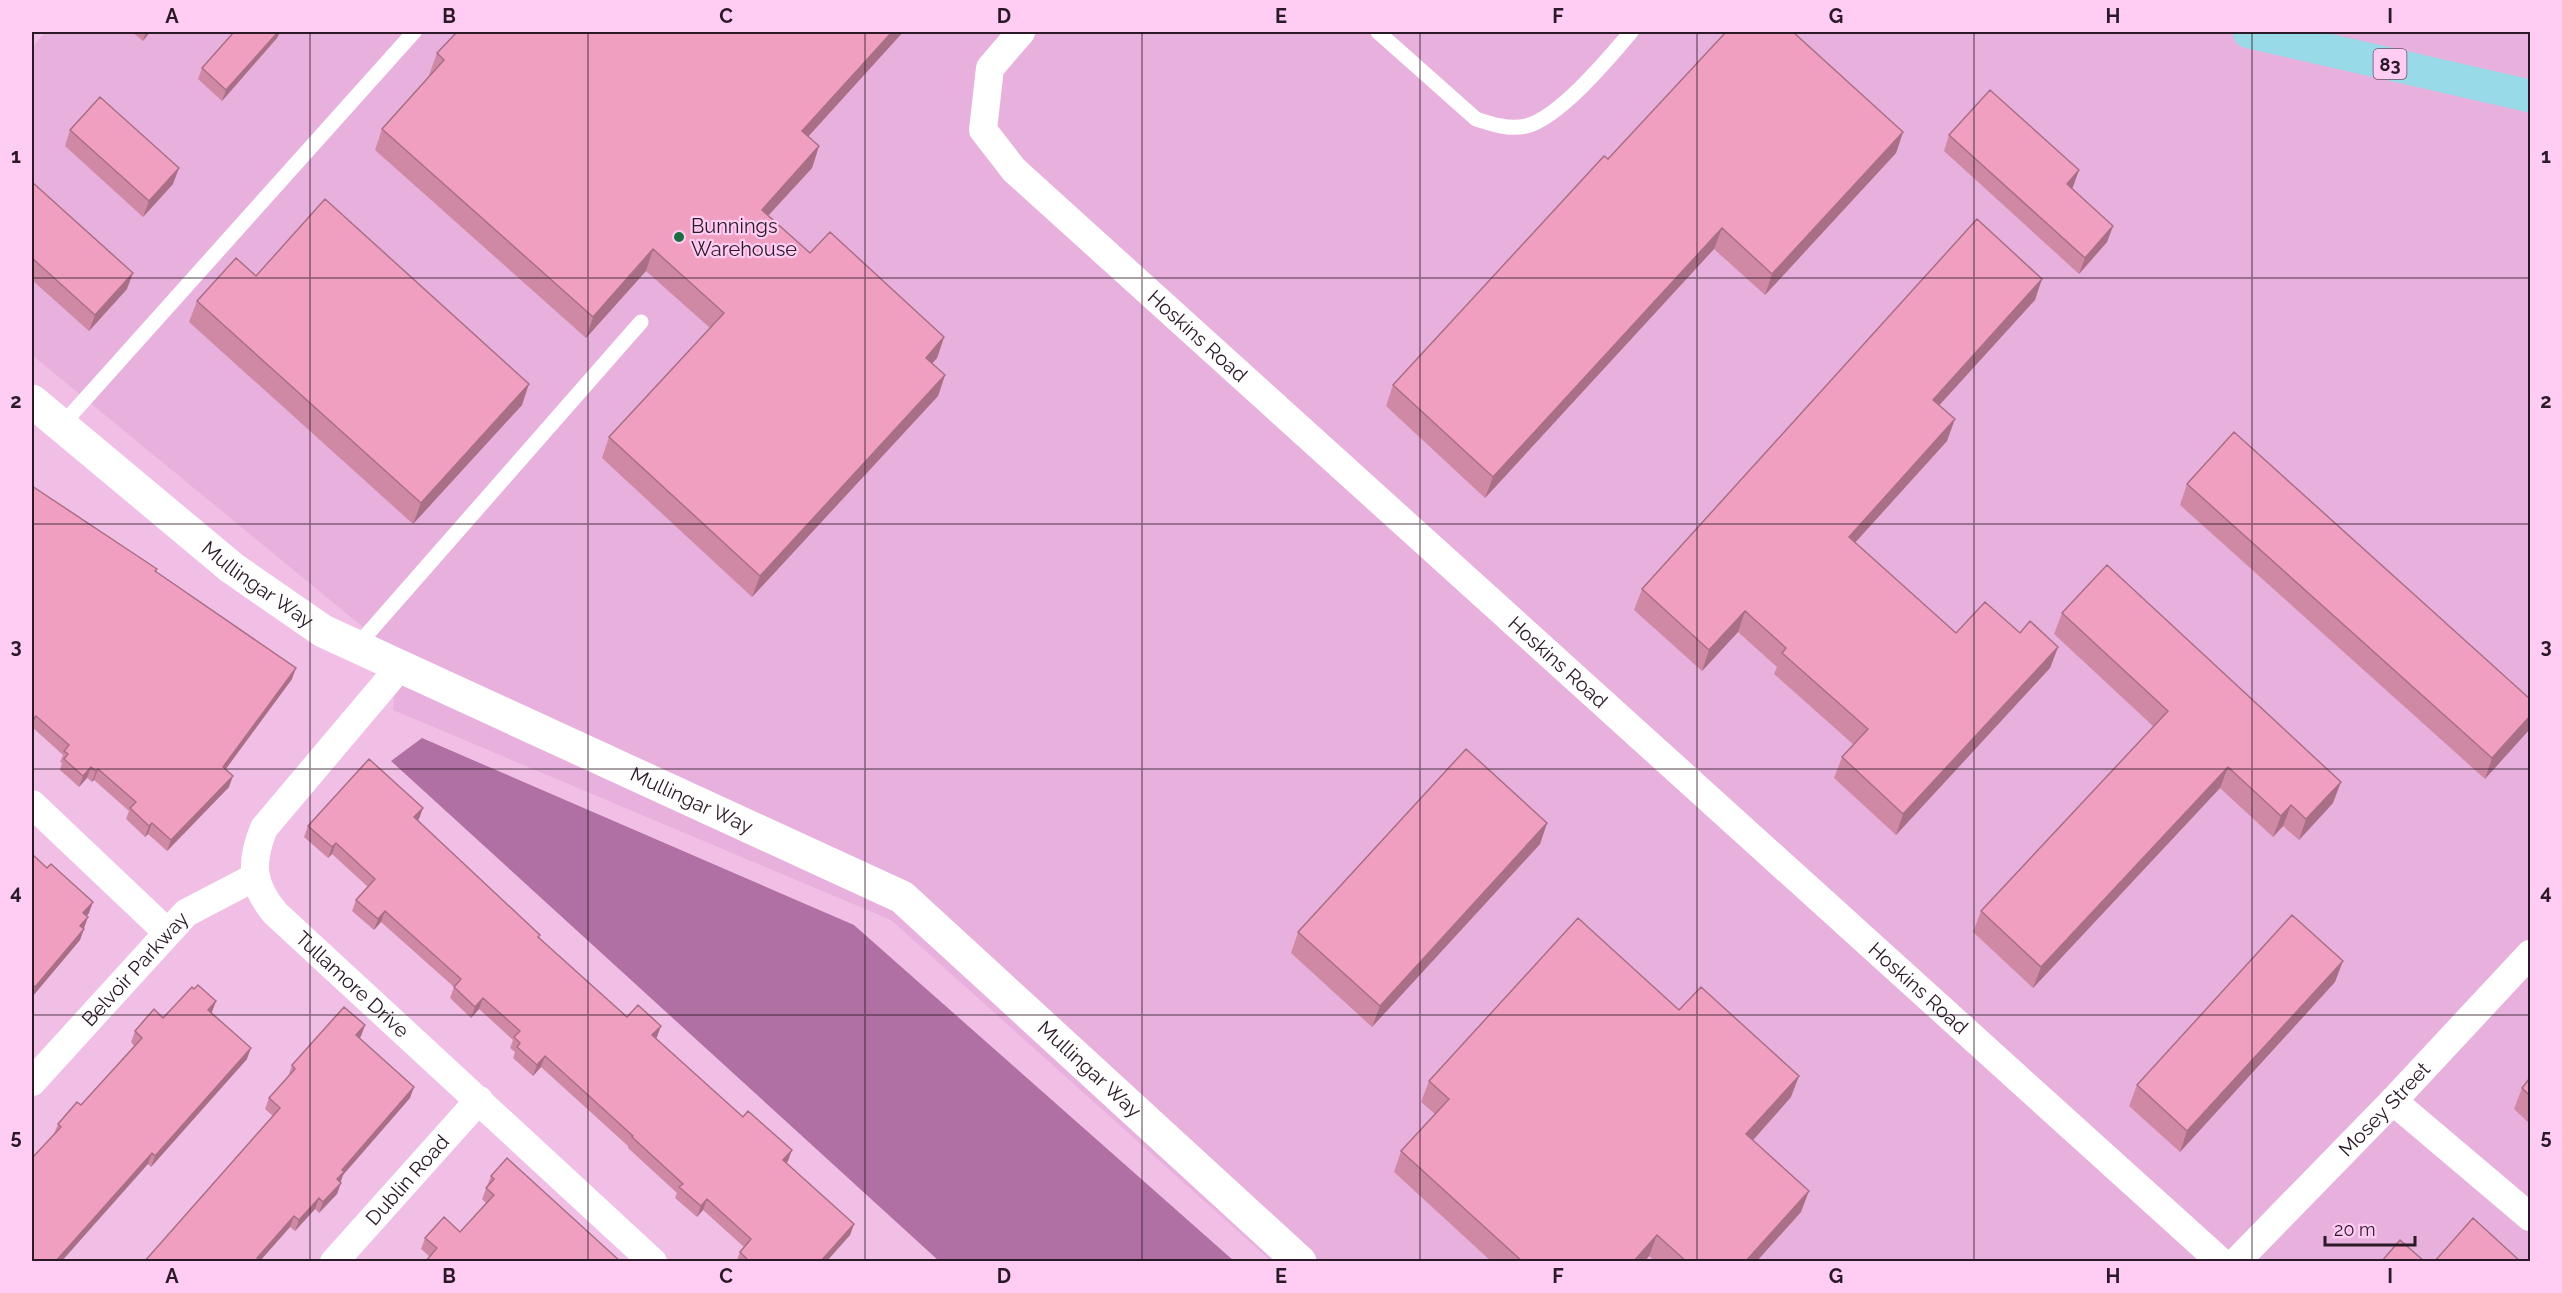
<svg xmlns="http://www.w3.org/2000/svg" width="2562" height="1293" font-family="Raleway,sans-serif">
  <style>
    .built { fill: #e8b0dc }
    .water { fill: #b070a3 }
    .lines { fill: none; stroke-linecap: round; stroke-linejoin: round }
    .lane { stroke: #fff; stroke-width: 15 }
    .street { stroke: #fff; stroke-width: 28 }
    .secondary { stroke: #fff; stroke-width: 33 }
    .primary { stroke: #99dae8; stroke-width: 33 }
    .wall { fill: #cf89a5 }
    .shaded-wall { fill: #a96f86 }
    .building { fill: #f19fc0; stroke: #a96f86; stroke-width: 1.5 }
    .grid { fill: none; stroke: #2b1927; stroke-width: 1.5; stroke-opacity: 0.55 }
    .poi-dot { fill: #196d3f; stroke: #ffccf3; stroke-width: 2 }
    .labels { text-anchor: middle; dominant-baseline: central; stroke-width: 4.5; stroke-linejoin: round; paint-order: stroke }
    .shield { fill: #ffccf3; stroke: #6b4f64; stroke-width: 1.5 }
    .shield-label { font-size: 18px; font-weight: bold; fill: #2b1927 }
    .poi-label { font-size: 20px; fill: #2b1927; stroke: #ffccf3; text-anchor: start }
    .street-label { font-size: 20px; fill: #2b1927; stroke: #ffccf3 }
    .neatline { fill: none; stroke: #2b1927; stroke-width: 2 }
    .grid-label { font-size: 20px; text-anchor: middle; font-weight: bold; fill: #2b1927 }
  </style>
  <rect width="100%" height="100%" fill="#f1bfe6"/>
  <!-- built -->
  <path class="built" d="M45 32H2530V1261H1271L891 920 393 710 398 656 32 355V48Z"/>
  <!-- water -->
  <path class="water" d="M422 738 854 925 1234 1261H939L391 761Z"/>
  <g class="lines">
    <!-- lane -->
    <path class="lane" d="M1378 32 1476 119C1491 124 1509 130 1526 126 1559 118 1609 58 1631 32
      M61 426 414 32
      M356 647 641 322"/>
    <!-- street -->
    <g class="street">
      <path id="s1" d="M1021 32 990 68 983 130 1014 170 2221 1262"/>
      <path id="s2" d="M399 668 264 828C250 862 251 884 275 913L653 1262"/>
      <path d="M32 804 167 932"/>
      <path id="s3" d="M32 1082 186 913 255 877"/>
      <path d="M2393 1101 2530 1217"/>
      <path id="s4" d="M334 1262 479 1100"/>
      <path id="s5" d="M2236 1262 2393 1101 2530 954"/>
    </g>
    <!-- secondary -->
    <path class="secondary" id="s6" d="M32 401 232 568 323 631 902 897 1300 1262"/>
    <!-- primary -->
    <path class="primary" d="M2249 32 2530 96"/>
  </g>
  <!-- wall -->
  <path class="wall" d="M132 32H150L143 41Z
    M457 32H903L808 137 819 146 812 168 768 216 810 253 944 337 937 358 932 363 945 375 938 396 752 597 602 458 609 437 710 328 646 271 586 338 375 150 382 129 430 75H429L437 53Z
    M277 38 222 101 198 79 202 68Z
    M70 130 173 184 143 217 65 146Z
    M1903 132 1896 153 1765 295 1714 249 1485 498 1386 406 1393 385 1608 159Z
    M1949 135 2073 187 2072 188 2113 226 2107 242 2079 274 1944 151Z
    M32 182 127 289 89 331 32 280Z
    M256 276 522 405 413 524 189 322 197 301Z
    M2035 300 1939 405 1947 441 1855 543 1956 633H2020L2058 647 2050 668 1896 835 1834 778 1842 757 1854 745 1774 674 1777 667 1738 632 1702 671 1634 610 1642 589Z
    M2187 484 2530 699 2485 779 2180 505Z
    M32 486 157 569 156 572 292 679 226 769 229 787 167 851 148 834 145 837 126 819 129 811 94 780 92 782 87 778 79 787 60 770 62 763 60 762 63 755 32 727Z
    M2062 613 2333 803 2299 840 2283 826 2273 837 2220 788 2033 988 1973 932 1981 911 2154 727 2054 634Z
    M419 819 417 820 539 938 627 1017 657 1037 656 1038 788 1161 786 1163 854 1224 850 1235 826 1262H736L740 1252 744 1247 703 1210 697 1217 675 1198 677 1193 628 1148V1146L541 1067 533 1076 513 1058 515 1052 510 1048 513 1040 479 1009 471 1018 450 998 454 987 381 922 374 930 352 911 356 900 368 887 332 854 328 858 304 837 308 826Z
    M1547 823 1540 844 1372 1027 1291 953 1298 932Z
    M32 854 89 913 87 916 84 928 80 940 32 997Z
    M2335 982 2180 1152 2129 1106 2137 1085Z
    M194 989 216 1001 211 1013 247 1059 151 1167 148 1164 54 1134 58 1124 81 1105 134 1046 131 1042 135 1031 163 1018Z
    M1679 1010 1791 1097 1753 1140 1801 1212 1756 1262H1656L1649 1256 1644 1262H1492L1394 1172 1401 1151 1435 1114 1421 1102 1429 1081Z
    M365 1025 360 1038 410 1098 343 1175 337 1194 319 1213 315 1209 295 1231 290 1227 260 1261 144 1262 273 1116 265 1109 269 1098 288 1077 292 1065Z
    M2530 1078V1124L2514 1109 2522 1088Z
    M491 1176 621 1262 429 1256 421 1249 425 1238 460 1232 486 1203 482 1199Z"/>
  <!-- shaded-wall -->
  <path class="shaded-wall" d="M146 32H150L143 41Z
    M278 32H280L277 38 222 101 226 90Z
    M892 32H903L794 152 802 131Z
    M1903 132 1896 153 1765 295 1772 274Z
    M819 146 812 168 754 231 762 210Z
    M179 168 173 184 143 217 149 201Z
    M2079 170 2073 187 2061 200 2067 184Z
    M2113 226 2107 242 2079 274 2085 258Z
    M1722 228 1714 249 1485 498 1493 477Z
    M653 249 646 271 586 338 593 317Z
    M133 273 127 289 89 331 95 315Z
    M2042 279 2035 300 1925 421 1933 400Z
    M944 337 937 358 918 379 926 358Z
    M945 375 938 396 752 597 760 576Z
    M529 384 522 405 413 524 421 503Z
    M1955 419 1947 441 1841 558 1849 537Z
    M1745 611 1738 632 1702 671 1709 650Z
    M2058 647 2050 668 1896 835 1903 814Z
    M296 668 292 679 219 778 223 767Z
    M36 716 32 727V720Z
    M2530 716V729L2485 779 2492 758Z
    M91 767 87 778 79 787 83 776Z
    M2228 767 2220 788 2033 988 2041 967Z
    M98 769 94 780 92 782 96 771Z
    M233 776 229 787 167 851 171 840Z
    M2341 782 2333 803 2299 840 2306 819Z
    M2291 805 2283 826 2273 837 2281 816Z
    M423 808 419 819 410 828 414 817Z
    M152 823 148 834 145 837 149 826Z
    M1547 823 1540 844 1372 1027 1380 1006Z
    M336 843 332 854 328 858 332 847Z
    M93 902 89 913 79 924 83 913Z
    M385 911 381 922 374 930 378 919Z
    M88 917 84 928 76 937 80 926Z
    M84 929 80 940 32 997 35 987Z
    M2343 961 2335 982 2180 1152 2187 1131Z
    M483 998 479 1009 471 1018 475 1007Z
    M216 1001 212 1012 204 1021 208 1010Z
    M365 1025 361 1036 352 1046 356 1035Z
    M661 1026 657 1037 648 1046 652 1035Z
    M251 1048 247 1059 151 1167 155 1156Z
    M545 1056 541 1067 533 1076 537 1065Z
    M1799 1076 1791 1097 1739 1156 1746 1134Z
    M414 1087 410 1098 343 1175 340 1183 333 1190 342 1170Z
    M792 1150 788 1161 779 1171 783 1160Z
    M152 1153 148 1164 61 1262H55Z
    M341 1183 337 1194 319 1213 323 1202Z
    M1809 1191 1801 1212 1756 1262H1745Z
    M319 1198 315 1209 295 1231 299 1220Z
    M707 1199 703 1210 697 1217 701 1206Z
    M294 1216 290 1227 259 1262 257 1258Z
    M854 1224 850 1235 826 1262H820Z
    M1657 1235 1649 1256 1644 1262H1633Z"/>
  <!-- building -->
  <path class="building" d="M234 32H278L226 90 202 68Z
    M457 32H892L802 131 819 146 762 210 810 253 830 232 944 337 926 358 945 375 760 576 609 437 724 313 653 249 593 317 382 129 444 60 437 53Z
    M1726 32H1793L1903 132 1772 274 1722 228 1493 477 1393 385 1604 156 1608 159Z
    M1990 90 2079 170 2067 184 2113 226 2085 258 1949 135Z
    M100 97 179 168 149 201 70 130Z
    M32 182 133 273 95 315 32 258Z
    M325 199 529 384 421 503 197 301 236 258 256 276Z
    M1977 219 2042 279 1933 400 1955 419 1849 537 1956 633 1985 602 2020 633 2030 621 2058 647 1903 814 1842 757 1868 729 1782 653 1786 648 1745 611 1709 650 1642 589Z
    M2234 432 2530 699V716L2492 758 2187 484Z
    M32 486 157 569 155 571 296 668 223 767 233 776 171 840 152 823 149 826 130 808 136 802 98 769 96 771 91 767 83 776 64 759 68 754 64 751 69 745 36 716 32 720Z
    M2107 565 2341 782 2306 819 2291 805 2281 816 2228 767 2041 967 1981 911 2168 711 2062 613Z
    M1466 749 1547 823 1380 1006 1298 932Z
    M369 759 423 808 414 817 540 935 538 937 627 1017 638 1005 661 1026 652 1035 743 1117 748 1111 792 1150 783 1160 854 1224 820 1262H750L740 1252 751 1239 707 1199 701 1206 679 1187 683 1184 632 1137 633 1136 545 1056 537 1065 517 1047 520 1043 514 1037 520 1031 483 998 475 1007 454 987 461 979 385 911 378 919 356 900 375 879 336 843 332 847 308 826Z
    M32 854 47 868 51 864 93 902 83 913 88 917 80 926 84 929 35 987 32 984Z
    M2292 915 2343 961 2187 1131 2137 1085Z
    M1578 918 1679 1010 1701 987 1799 1076 1746 1134 1809 1191 1745 1262H1687L1657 1235 1633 1262H1523L1401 1151 1449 1099 1429 1081Z
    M198 985 216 1001 208 1010 251 1048 155 1156 152 1153 55 1262H32V1158L61 1127 58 1124 77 1102 81 1105 142 1038 135 1031 154 1009 163 1018 192 987 194 989Z
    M344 1007 365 1025 356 1035 414 1087 342 1170 344 1172 337 1179 341 1183 323 1202 319 1198 299 1220 294 1216 257 1258 260 1262H144L280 1108 269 1098 295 1069 292 1065Z
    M2530 1078V1096L2522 1088Z
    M507 1158 621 1262H425L437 1248 425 1238 444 1217 460 1232 494 1195 486 1188 494 1179 491 1176Z
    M2473 1218 2521 1262H2434Z
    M2400 1240 2425 1262H2381Z"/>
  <!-- grid -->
  <path class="grid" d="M310 32V1262M588 32V1262M865 32V1262M1142 32V1262M1420 32V1262M1697 32V1262M1974 32V1262M2252 32V1262M32 278H2530M32 524H2530M32 769H2530M32 1015H2530"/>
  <!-- markers -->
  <circle class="poi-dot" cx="679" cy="237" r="6"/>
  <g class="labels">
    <!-- shield labels -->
    <rect class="shield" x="2373.5" y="49" width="33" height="30" rx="4.5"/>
    <g class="shield-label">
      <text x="2390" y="64">83</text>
    </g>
    <!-- poi labels -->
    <g class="poi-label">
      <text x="691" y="226">Bunnings<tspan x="691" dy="23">Warehouse</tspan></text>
    </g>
    <!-- street labels -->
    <g class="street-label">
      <text stroke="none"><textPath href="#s1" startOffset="408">Hoskins Road</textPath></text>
      <text stroke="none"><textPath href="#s6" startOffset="291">Mullingar Way</textPath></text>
      <text stroke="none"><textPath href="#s1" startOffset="894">Hoskins Road</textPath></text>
      <text stroke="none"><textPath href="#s6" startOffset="777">Mullingar Way</textPath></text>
      <text stroke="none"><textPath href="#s3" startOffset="153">Belvoir Parkway</textPath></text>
      <text stroke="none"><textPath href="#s2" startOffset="406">Tullamore Drive</textPath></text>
      <text stroke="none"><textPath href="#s1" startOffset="1380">Hoskins Road</textPath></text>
      <text stroke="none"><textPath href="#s6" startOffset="1263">Mullingar Way</textPath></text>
      <text stroke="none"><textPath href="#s5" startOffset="213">Mosey Street</textPath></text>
      <text stroke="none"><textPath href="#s4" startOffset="110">Dublin Road</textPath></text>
    </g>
  </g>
  <!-- border -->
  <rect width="2562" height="1293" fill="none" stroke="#ffccf3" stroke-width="66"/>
  <!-- scale -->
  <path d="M2325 1236v9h90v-9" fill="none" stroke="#2b1927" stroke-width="3"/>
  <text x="2334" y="1236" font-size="18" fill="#2b1927" stroke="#ffccf3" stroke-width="4.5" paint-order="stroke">20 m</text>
  <rect x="33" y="33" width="2496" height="1227" class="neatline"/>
  <g class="grid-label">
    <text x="172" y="23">A</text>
    <text x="449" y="23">B</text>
    <text x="726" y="23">C</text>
    <text x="1004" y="23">D</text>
    <text x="1281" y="23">E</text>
    <text x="1558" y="23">F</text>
    <text x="1836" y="23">G</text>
    <text x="2113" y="23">H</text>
    <text x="2390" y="23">I</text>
    <text x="16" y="163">1</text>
    <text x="2546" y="163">1</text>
    <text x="16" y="408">2</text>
    <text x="2546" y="408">2</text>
    <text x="16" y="653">3</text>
    <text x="2546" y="653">3</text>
    <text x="16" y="899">4</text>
    <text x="2546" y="899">4</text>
    <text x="16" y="1144">5</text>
    <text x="2546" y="1144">5</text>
    <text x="172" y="1283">A</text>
    <text x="449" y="1283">B</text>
    <text x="726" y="1283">C</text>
    <text x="1004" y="1283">D</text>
    <text x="1281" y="1283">E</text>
    <text x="1558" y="1283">F</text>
    <text x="1836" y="1283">G</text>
    <text x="2113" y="1283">H</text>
    <text x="2390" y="1283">I</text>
  </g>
</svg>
